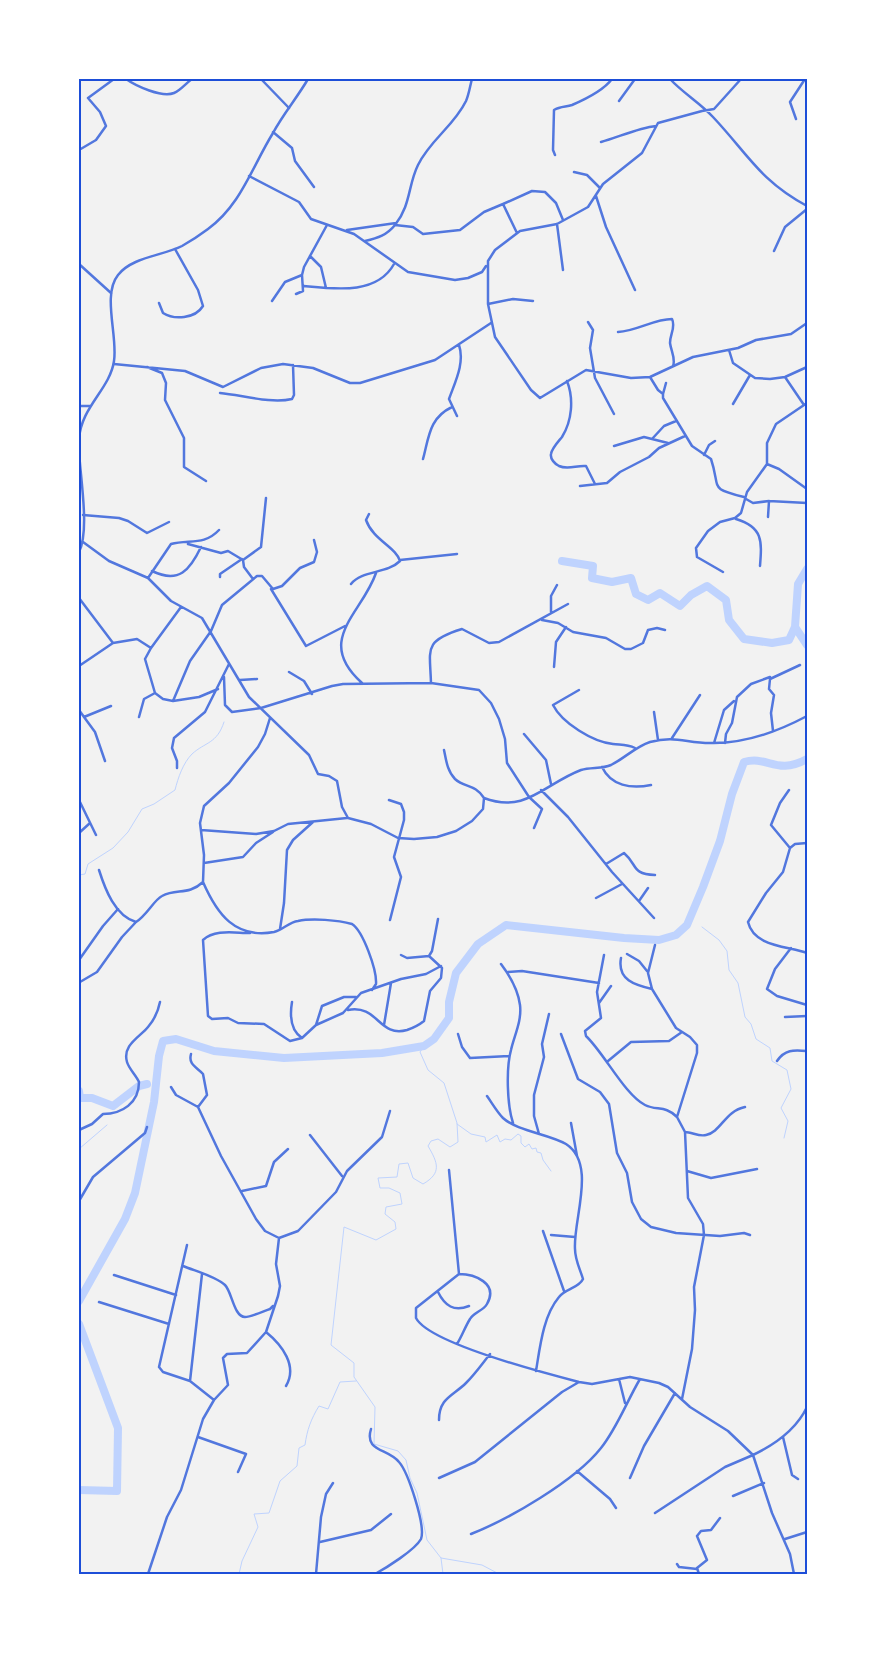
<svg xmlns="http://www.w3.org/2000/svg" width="886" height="1653" font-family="Mulish,sans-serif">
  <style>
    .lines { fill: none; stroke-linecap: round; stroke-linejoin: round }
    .stream { stroke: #bfd3fe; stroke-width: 1 }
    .river { stroke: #bfd3fe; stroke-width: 8 }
    .service { stroke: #5277de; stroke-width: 1 }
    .minor { stroke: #5277de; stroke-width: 2.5 }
    .tertiary { stroke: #5277de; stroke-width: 2.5 }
    .neatline { fill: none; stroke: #1d4ed8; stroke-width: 2 }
  </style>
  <rect width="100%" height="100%" fill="#f2f2f2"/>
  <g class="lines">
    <!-- stream -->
    <path class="stream" d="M79 875 85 874 88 864 113 848 128 832 142 809 154 804 175 790C178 778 183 763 192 754 205 742 217 744 224 722
      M702 927 719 940 727 951 729 970 738 983 745 1017 751 1024 756 1039 770 1048 772 1061 787 1070 791 1089 781 1108 788 1121 784 1138
      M424 1046 420 1052 428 1070 444 1083 457 1123 458 1142 450 1147 438 1139 431 1141 428 1146C438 1163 442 1173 423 1184L413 1178 408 1163 399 1164 397 1177 378 1178 380 1188H389L400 1193 402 1204 386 1207 385 1214 395 1222 396 1229 376 1240 344 1227 331 1345 354 1363V1377L375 1407 374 1444 398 1451 406 1460 410 1478 417 1493 427 1540 441 1558 482 1565 499 1574
      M457 1124 471 1134 485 1137 486 1142 497 1135 500 1142 505 1139 511 1140 518 1134 521 1136V1143L525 1147 529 1144 532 1149 536 1148 537 1152 541 1153 543 1160 551 1171
      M79 1149 107 1125
      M441 1558 443 1574
      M239 1574 242 1561 258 1527 254 1514 269 1513 280 1481 297 1466 299 1448 305 1445C307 1430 311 1419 319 1406L328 1409 340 1382 356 1381"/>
    <!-- river -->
    <path class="river" d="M562 561 593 566 592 578 612 582 631 578 636 594 648 600 660 593 680 606 691 595 707 586 726 600 729 620 744 639 772 643 789 640 795 627
      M807 569 798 584 795 627 807 645
      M79 1091 80 1098H92L113 1106 139 1086 147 1084
      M79 1301 125 1219 135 1193 154 1102 159 1056 163 1041 176 1039 214 1051 284 1058 382 1053 424 1046 434 1039 449 1018V1002L456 973 478 944 506 925 624 938 659 940 676 935 687 925 703 887 720 841 732 794 744 762C768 755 776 776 807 759
      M79 1324 118 1428 117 1491 79 1490"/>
    <!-- service -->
    <path class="service" d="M806 148 807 149"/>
    <!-- minor -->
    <path class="minor" d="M126 79C136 86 162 98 174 93 181 90 186 83 192 79
      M261 79 289 108
      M670 79C683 93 700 103 713 117 747 153 760 181 807 206
      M741 79 714 109 702 111 658 123 642 153 603 184 588 207 557 224 520 231 495 250 488 261V304L495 337 531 390 540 398 586 370 631 378 650 377 693 357 738 348 756 340 791 334 807 323
      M619 101 635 79
      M796 119 790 102 805 79
      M273 132 292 148 295 161 314 187
      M601 142C619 137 638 128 656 126
      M79 150 96 140 106 126 100 112 88 98 114 79
      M555 155 553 150 554 110C560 106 566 107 572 105 586 99 603 91 612 79
      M574 172 587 175 600 188
      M249 176 299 202 311 219 354 234 408 272 455 280 468 278 482 272 486 266
      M596 196 606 227 635 290
      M503 204 532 191 545 192 556 203 563 220
      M557 224 563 270
      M395 225 413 227 423 234 460 230 484 212 503 204 517 233
      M347 230 396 223
      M365 241C378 238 387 235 395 225 411 205 408 185 418 165 430 140 454 126 466 101 469 94 470 86 472 79
      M774 251 785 227 807 209
      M310 256 321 267 326 288
      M79 264 111 293
      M304 286C335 289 377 295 394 264
      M296 294 303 291 302 275 304 267 327 225
      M272 301 285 282 302 275
      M159 303 163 313C174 320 195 319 203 306L198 290 175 249
      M488 304 513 299 533 301
      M588 322 593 330 590 348 595 378 614 414
      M618 332C637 331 654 319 672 319 676 327 670 334 670 343 671 351 676 359 673 366
      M729 350 733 363 755 378 770 379 785 377 807 367
      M114 364 185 371 223 387 261 368 283 364 313 368 350 383H360L435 360 491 323
      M147 367 162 373 166 383 165 400 184 438V467L206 481
      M650 377 658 390 663 394V398L692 446 711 459C721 489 708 488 744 497
      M785 377 804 405
      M567 381C574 399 572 421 562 437 558 442 552 448 551 454 550 459 555 464 559 466 568 470 577 465 586 466L595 484
      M220 393C242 395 271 404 292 399L294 395 293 365
      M663 394 666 383
      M733 404 750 375
      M79 406H90
      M457 416 449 399C455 382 465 363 459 345
      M652 439 664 426 676 421
      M614 446 644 437 668 443
      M704 455 709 445 715 441
      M423 459C429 437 429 418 452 407
      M767 464 779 469 807 489
      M580 486 607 483 620 472 649 457 659 448 685 436
      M746 499 753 503 769 501 807 503
      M83 515 119 518 128 521 147 533 169 522
      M768 517 769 501
      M736 519C763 527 762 541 760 566
      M83 542 109 561 148 578 171 601 202 618 249 697 309 755 318 774 329 776 337 781 342 807 348 818 371 824 398 838 414 839 437 837 456 831 472 821 483 809 484 798C475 784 465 788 455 779 447 771 446 759 444 750
      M188 544 221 553 228 551 243 560
      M400 560 457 554
      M152 571C179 584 190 570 201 547
      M723 572 697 557 696 548 708 531 720 522 735 518 741 513 747 492 767 464V443L776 424 807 403
      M220 577V574L242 559
      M148 578 171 544C189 539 204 546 219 530
      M253 579 244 567 243 560 261 547 266 498
      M351 584C362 570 387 574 400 561 396 547 373 540 366 520L369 514
      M271 589 306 646 345 626
      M79 598 113 643 137 639 151 648
      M181 607 151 648 145 659 155 693 163 699 173 701 199 697 218 689
      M551 613V596L557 585
      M542 620 558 623 573 632 606 638 625 649H631L643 643 648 630 657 628 665 630
      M79 666 113 643
      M554 667 556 642 566 627
      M289 672 304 681 312 694
      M224 677 225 705 232 712 261 708 332 686 343 684 431 683 479 690 491 703 499 719 505 739 507 763 529 797 542 809 534 828
      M240 680 257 679
      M362 683C314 640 362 614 376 573
      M431 683C430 649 423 641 462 629L489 643 499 642 568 604
      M579 690 553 705C562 723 593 742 613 744 621 745 627 744 635 748
      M173 701 190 661 211 631 222 605 257 576H262L273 589 282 586 300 568 314 562 317 552 314 540
      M79 710 84 717 111 706
      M654 712 658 740
      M84 717 95 732 105 761
      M139 717 144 699 155 693
      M773 731 771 713 774 695 769 689 770 679 800 665
      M524 734 546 760 551 784
      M672 738 700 695
      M714 743 724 710 734 701
      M725 743 726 734 732 723 737 697 751 684 770 677
      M602 767C611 786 631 789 651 785
      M177 768V761L172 748 174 738 205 712 229 664
      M541 790 568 817 612 872 654 918
      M789 790 780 803 771 825 790 848
      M484 798C526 814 544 784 581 770 591 767 602 769 611 765 625 758 635 747 650 742 675 735 686 743 710 743 744 744 777 732 807 716
      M79 800 96 835
      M389 800 401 804 404 812V820L394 857 401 877 390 920
      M201 830 256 834 274 831 288 824 347 818
      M79 833 90 823
      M807 843 795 844 790 848 783 872 766 893 748 922C754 947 788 946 807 953
      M204 863 243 857 256 843 273 832
      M606 864 624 853C638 865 631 874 655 875
      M99 870C105 889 115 916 136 922 147 915 154 900 162 896 177 888 188 896 203 882L204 855 200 823 204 806 229 783 258 747 265 734 270 718
      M203 882C217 914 235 939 274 932 283 930 289 922 298 921 312 918 338 920 352 924 363 931 377 970 376 984L372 990
      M596 898 622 884
      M639 901 648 888
      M280 929 284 903 287 850 293 840 313 822
      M250 933C234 933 215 929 203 940L208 1016 212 1019 228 1018 238 1023 264 1024 290 1041 302 1038 316 1025 343 1013 361 993 401 979 426 974 441 966
      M791 948 775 969 767 989 777 996 807 1005
      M627 954 639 961 647 971
      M604 955 597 992 601 1018 585 1031 586 1036C604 1053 625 1095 645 1105 657 1111 665 1105 677 1117
      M429 956 432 951 438 919
      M621 958C617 980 635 985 652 989L676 1028 690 1037 697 1045V1053L677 1117 685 1132 688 1198 703 1224 704 1235 694 1287 695 1310 692 1349 682 1399
      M79 960 103 926 118 909
      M501 964C510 976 518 990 520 1005 522 1021 514 1036 511 1050 506 1068 507 1105 513 1123
      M508 972 522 971 599 983
      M80 982 97 972 122 937 136 922
      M652 989 648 973 655 945
      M292 1002C290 1014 290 1030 302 1038
      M599 1003 611 986
      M348 1010C378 1004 379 1038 407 1030 413 1028 419 1025 424 1021L430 991 441 978 442 968 429 956 407 958 401 955
      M785 1017 807 1016
      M316 1025 322 1006 344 997H356
      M384 1025 391 983
      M458 1034 462 1047 470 1058 509 1056
      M561 1034 578 1079 600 1092 609 1104 617 1153 627 1173 632 1202 641 1219 651 1227 676 1233 720 1236 744 1233 750 1235
      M191 1054C188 1065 197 1067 203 1074L207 1095 198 1107
      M608 1061 631 1042 669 1041 682 1032
      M777 1061C785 1049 794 1050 807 1051
      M171 1087 176 1095 198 1107 221 1156 256 1219 265 1231 279 1238 298 1231 336 1192 347 1171 382 1137 390 1111
      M487 1096C492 1103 497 1112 503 1118 517 1131 549 1134 566 1144 597 1164 573 1219 575 1249 575 1260 580 1269 583 1279 579 1288 565 1289 559 1297 543 1316 540 1347 536 1371
      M571 1123 577 1156
      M79 1130 92 1124 103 1114C122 1114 139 1103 139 1082 136 1075 129 1069 127 1062 122 1045 140 1037 148 1027 155 1019 158 1012 160 1002
      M685 1132C692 1132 699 1137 706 1135 721 1132 725 1111 745 1107
      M539 1134 534 1116V1095L544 1057 542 1044 549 1014
      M310 1135 342 1176
      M449 1170 459 1274 416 1308V1318C429 1343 548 1374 579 1382L592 1384 630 1377 659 1383 668 1387 690 1407 728 1431 753 1455 725 1467 655 1513
      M687 1171 711 1178 757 1169
      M242 1191 266 1186 274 1162 288 1149
      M79 1201 93 1177 145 1133 147 1127
      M543 1231 564 1291
      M551 1235 575 1237
      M187 1245 159 1367 163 1372 190 1381 214 1400
      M183 1266C195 1271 215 1276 225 1285 232 1292 234 1317 245 1317 251 1317 264 1311 270 1309L273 1306
      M114 1275 176 1295
      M438 1292C445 1306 454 1312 469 1306
      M99 1302 169 1324
      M266 1332C282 1345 298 1366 286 1386
      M457 1344C462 1336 465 1327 470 1319 474 1312 483 1311 487 1304 499 1283 474 1274 459 1274
      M619 1379 625 1403
      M190 1381 202 1274
      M439 1420C439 1398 453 1396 466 1383 475 1374 482 1364 490 1354
      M371 1429C364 1452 388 1448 399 1462 408 1472 426 1526 421 1539 415 1550 386 1568 375 1574
      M198 1437 246 1454 238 1472
      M783 1437 792 1475 798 1479
      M577 1471 610 1499 616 1508
      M439 1478 475 1462 562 1392 579 1382
      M630 1478 644 1446 675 1393
      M733 1496 764 1483
      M471 1534C509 1519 575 1481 601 1448 617 1428 627 1401 640 1379
      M785 1539 807 1532
      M320 1542 371 1530 391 1514
      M677 1564 679 1567 697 1569
      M148 1574 167 1517 181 1490 203 1419 214 1400 228 1385 223 1358 227 1354 247 1353 266 1332 278 1296 280 1286 276 1264 279 1238
      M316 1574 321 1517 326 1494 333 1483
      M699 1574 697 1568 707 1560 697 1536 701 1531 711 1530 720 1518
      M794 1574 790 1554 772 1513 753 1455C776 1444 796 1430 807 1407"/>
    <!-- tertiary -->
    <path class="tertiary" d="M79 439C81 407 110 389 114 361 118 336 102 295 118 275 132 257 162 256 182 246 191 241 200 235 208 229 241 205 252 167 273 133 283 114 297 98 308 79
      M79 450C80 477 90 530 79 552"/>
  </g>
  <!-- border -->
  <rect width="886" height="1653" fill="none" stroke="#ffffff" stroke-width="160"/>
  <rect x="80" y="80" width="726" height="1493" class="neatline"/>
</svg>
